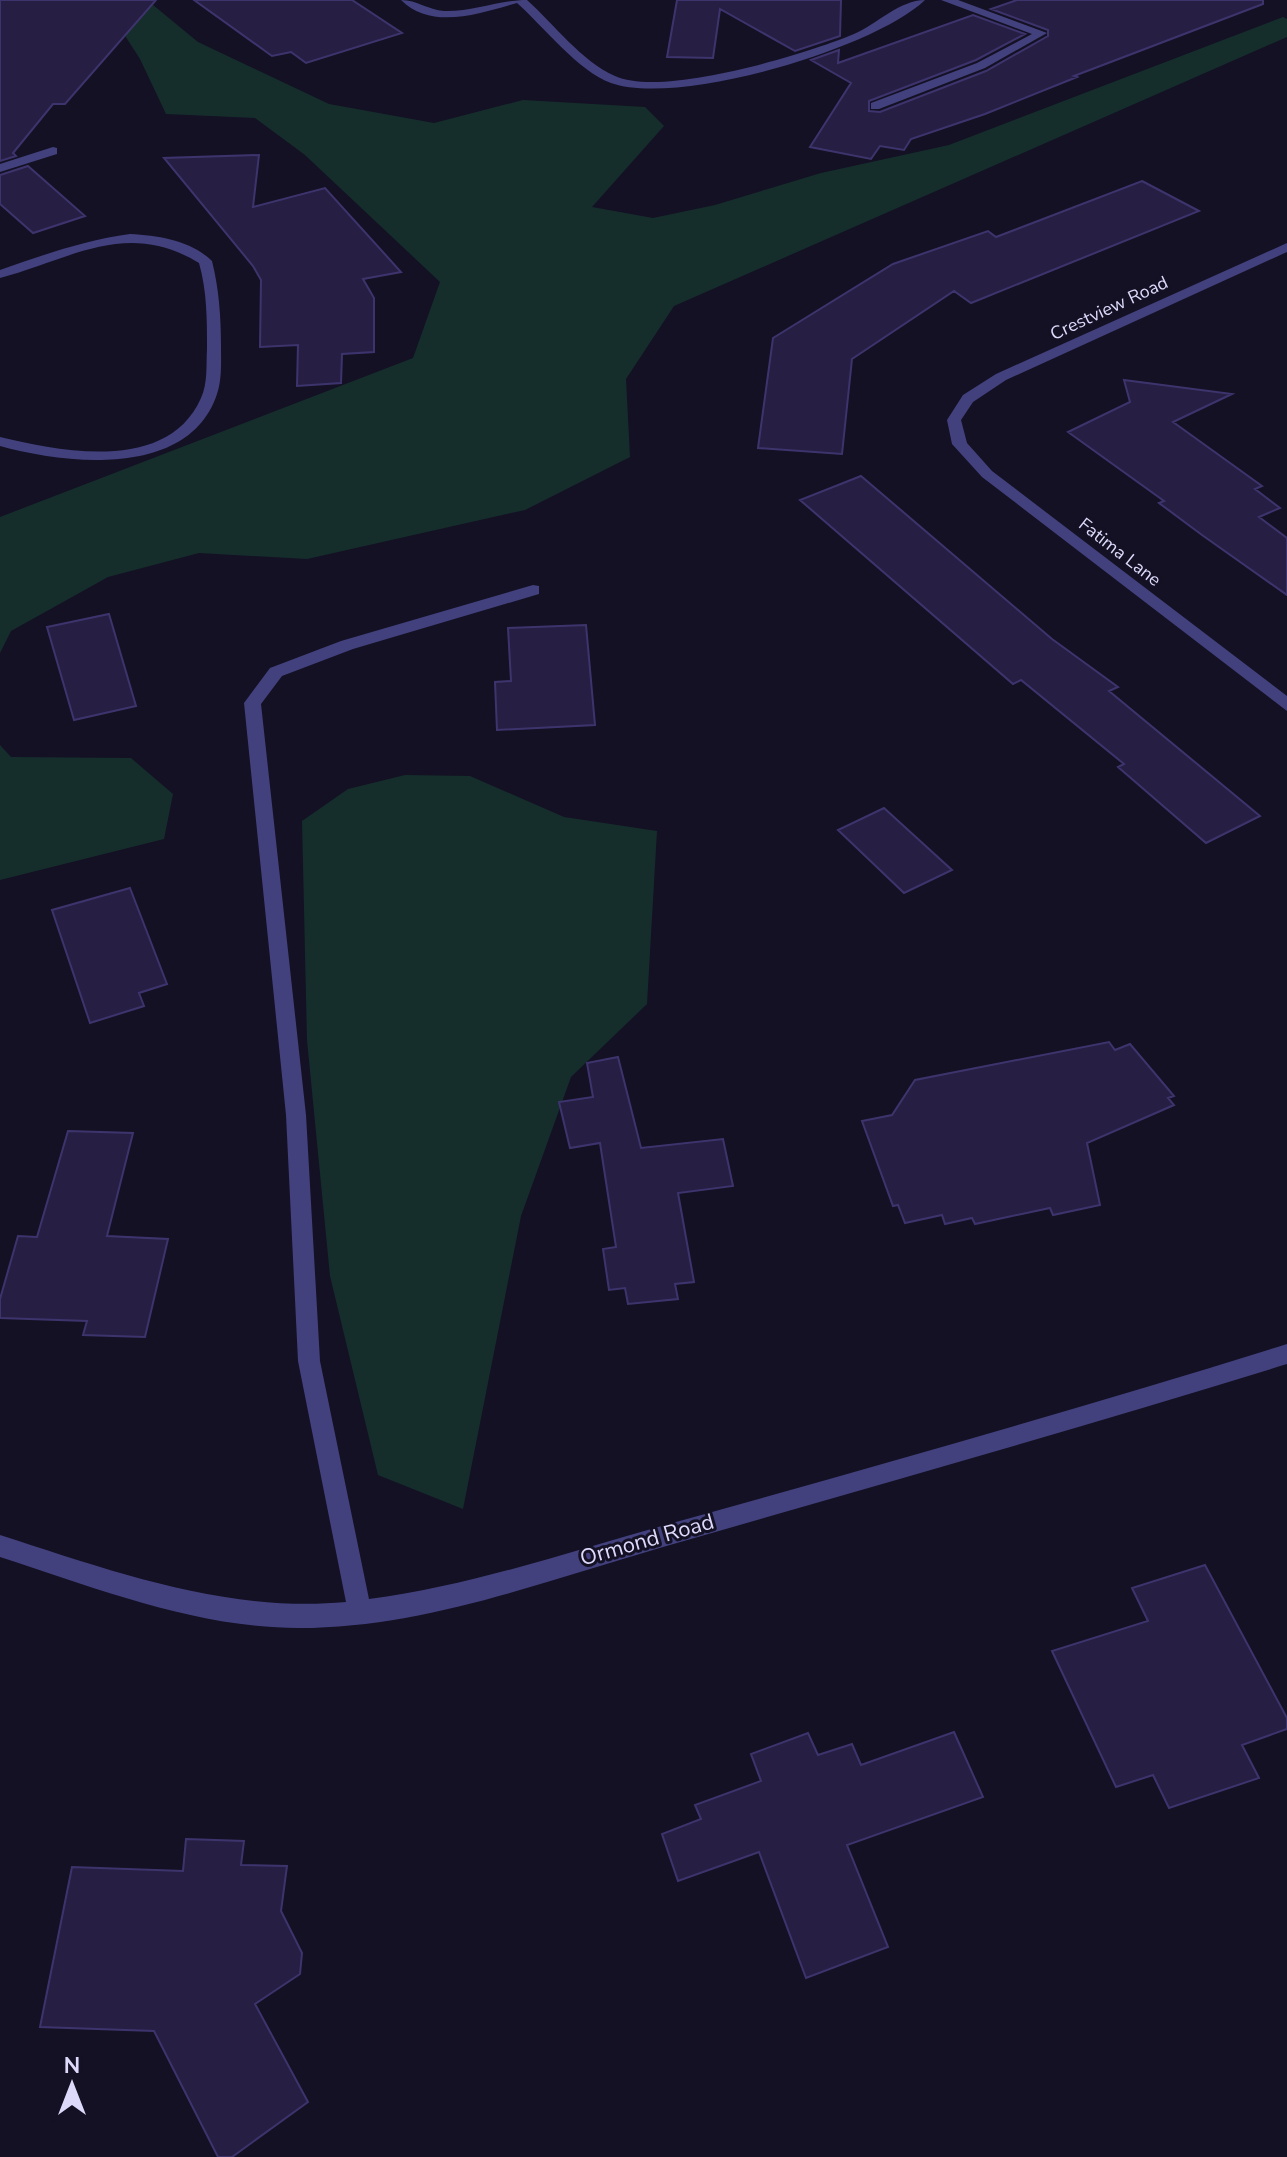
<svg xmlns="http://www.w3.org/2000/svg" width="1287" height="2157" font-family="'Nunito Sans',sans-serif">
  <style>
    .green { fill: #152e2c }
    .building { fill: #261f43; stroke: #3e346d; stroke-width: 2 }
    .lines { fill: none; stroke-linecap: round; stroke-linejoin: round }
    .minor { fill: #42417e; fill-rule: evenodd }
    .labels { text-anchor: middle; dominant-baseline: central; stroke-width: 6; stroke-linejoin: round; paint-order: stroke }
    .far-street-label { font-size: 18px; fill: #dcd9fb; stroke: #141124 }
    .street-label { font-size: 22px; fill: #dcd9fb; stroke: #141124 }
  </style>
  <rect width="100%" height="100%" fill="#141124"/>
  <!-- green -->
  <path class="green" d="M102 0H147L198 42 329 104 434 123 523 100 645 107 664 126 592 207 653 218 715 205 821 173 949 145 1283 17 1287 19V37L674 306 626 379 630 457 525 510 307 559 199 553 108 577 11 631 0 653V517L413 358 440 282 305 155 255 118 166 114 140 59Z
    M0 745 11 757 131 758 173 794 164 839 0 880Z
    M405 775 470 776 564 817 657 831 647 1004 571 1077 521 1216 463 1509 378 1475 330 1276 307 1040 302 821 348 789Z"/>
  <!-- building -->
  <path class="building" d="M0 0H156L65 104H53L13 153 16 156 0 161Z
    M194 0H352L402 33 306 63 291 52 272 56Z
    M677 0H841L840 36 795 51 720 9 713 58 667 57Z
    M1017 0H1263V4L1074 76 1077 77 985 114 911 139 904 150 880 146 871 159 810 147 851 83 811 60 839 50 838 63 973 15 1025 34 976 60 869 101V111L880 112 986 71 1048 36V30L991 9Z
    M259 155 253 207 325 188 401 272 363 279 374 298V352L342 354 341 383 297 386 298 345 260 347 261 280 253 266 164 158Z
    M28 166 85 216 33 233 0 204V175Z
    M1142 181 1199 211 971 303 954 291 852 359 842 454 758 448 773 338 893 264 988 231 996 237Z
    M1124 380 1232 394 1173 422 1262 486 1255 489 1280 508 1259 517 1287 538V595L1202 535 1159 503 1164 501 1068 432 1130 402Z
    M861 476 1052 639 1118 687 1109 691 1260 816 1206 843 1118 767 1124 764 1021 680 1013 684 800 500Z
    M109 614 136 706 74 720 47 627Z
    M586 625 595 725 497 730 495 682 511 681 508 628Z
    M884 808 952 870 904 893 838 830Z
    M130 888 167 984 139 993 144 1006 90 1023 52 910Z
    M1109 1042 1115 1050 1130 1044 1174 1096 1168 1098 1174 1105 1087 1143 1100 1205 1053 1215 1050 1208 975 1224 972 1218 945 1224 942 1215 905 1223 898 1205 893 1206 862 1121 892 1115 915 1080Z
    M618 1057 641 1148 723 1139 733 1186 678 1193 694 1282 675 1284 678 1299 628 1304 625 1288 609 1290 603 1249 616 1247 600 1143 570 1148 569 1144 559 1102 593 1097 587 1063Z
    M68 1131 133 1133 107 1236 168 1239 145 1337 83 1335 87 1321 0 1318V1299L18 1236 37 1237Z
    M1205 1565 1287 1718V1729L1242 1745 1259 1778 1169 1808 1153 1775 1116 1787 1052 1651 1148 1621 1132 1588Z
    M954 1732 983 1797 847 1845 888 1947 806 1978 759 1852 678 1881 662 1834 701 1819 695 1805 761 1781 751 1754 808 1733 818 1755 852 1744 861 1765Z
    M186 1839 244 1841 241 1865 287 1866 281 1911 302 1953 300 1974 255 2004 308 2102 232 2157H218L154 2031 40 2027 72 1867 183 1871Z"/>
  <g class="lines">
    <!-- minor -->
    <path class="minor" d="M401 0C417 0 428 10 444 11 472 12 498 0 527 0 554 24 581 61 615 76 663 98 806 54 854 34 877 24 900 0 925 0 874 49 677 107 611 83 579 72 543 26 517 3 481 13 432 31 401 0Z
      M941 0H958L1047 33 985 68 879 109H871V103L977 63 1032 34Z
      M53 147 57 148V154L0 172V164Z
      M130 234C160 236 190 240 212 261 219 289 221 317 221 346 221 362 222 379 217 394 189 479 65 464 0 446V437C62 452 168 473 201 398 208 383 206 365 207 349 207 320 207 291 199 263 127 219 71 259 0 278V270C43 255 85 240 130 234Z
      M1287 243V252L1006 380 973 402 961 420 967 443 992 471 1287 696V711L982 477 952 444 947 420 963 395 996 374Z
      M533 585 539 586V594L353 649 282 676 261 704 306 1115 320 1361 369 1599C478 1585 582 1547 687 1519 888 1463 1088 1406 1287 1344V1364C1080 1428 872 1487 663 1547 545 1581 423 1628 299 1628 196 1628 96 1588 0 1557V1535C112 1571 226 1613 346 1602L298 1361 286 1115 244 703 270 668 341 641Z"/>
  </g>
  <g class="labels">
    <!-- far-street labels -->
    <g class="far-street-label">
      <text transform="translate(1109 308) rotate(-25)">Crestview Road</text>
      <text transform="translate(1120 552) rotate(38)">Fatima Lane</text>
    </g>
    <!-- street labels -->
    <g class="street-label">
      <text transform="translate(647 1540) rotate(-16)">Ormond Road</text>
    </g>
  </g>
  <!-- north arrow -->
  <g transform="translate(72 2085)" stroke="#141124" stroke-width="6" paint-order="stroke">
  <path d="M0-6L14 30L0 20L-14 30Z" fill="#dcd9fb"/>
  <text y="-12" font-size="22" font-weight="bold" text-anchor="middle" fill="#dcd9fb">N</text>
  </g>
</svg>
